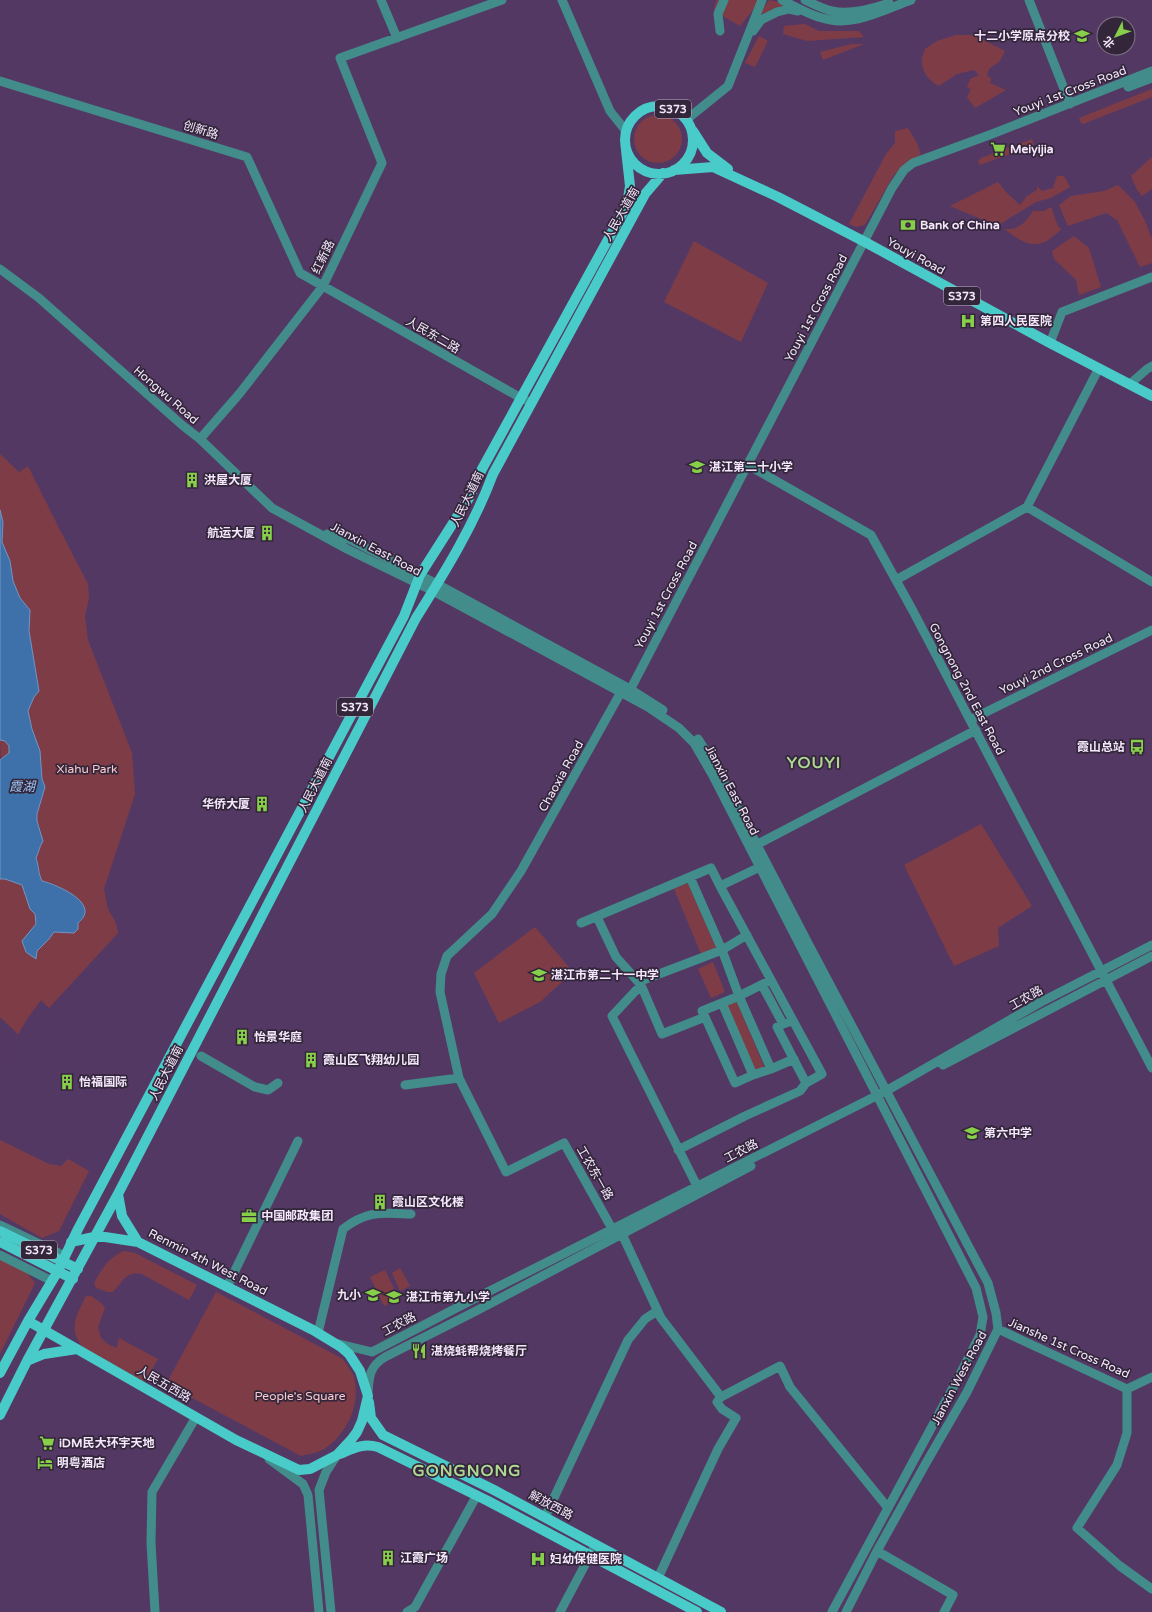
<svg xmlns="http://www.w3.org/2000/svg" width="1152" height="1612" font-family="'Varela Round','Noto Sans SC',sans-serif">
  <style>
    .green { fill: #7e3d46 }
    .water { fill: #3e71aa; stroke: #7594c3 }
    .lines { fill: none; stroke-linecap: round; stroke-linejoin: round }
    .minor { stroke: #428d8b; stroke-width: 9 }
    .major { stroke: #49ccc9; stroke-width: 10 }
    .labels { text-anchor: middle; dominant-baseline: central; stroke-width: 3.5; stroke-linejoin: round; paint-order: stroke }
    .shield { fill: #33263a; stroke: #baadc2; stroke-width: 1 }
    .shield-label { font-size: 11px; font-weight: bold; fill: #f4e7fc }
    .poi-label { font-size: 12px; font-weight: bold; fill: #f4e7fc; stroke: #33263a; text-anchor: start }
    .street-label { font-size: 12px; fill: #f4e7fc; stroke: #33263a }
    .park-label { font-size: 12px; fill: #f9cace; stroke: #33263a }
    .water-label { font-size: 13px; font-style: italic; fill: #9bc4f4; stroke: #33263a }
    .district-label { font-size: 16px; font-weight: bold; letter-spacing: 1px; fill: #afd693; stroke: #33263a }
  </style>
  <rect width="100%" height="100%" fill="#543864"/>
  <!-- green -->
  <path class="green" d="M717 0H761L740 26 714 11 715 4Z
    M769 0 789 4 758 16Z
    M805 24 819 31H859L864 37 807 41 783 34 784 26Z
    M956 35H974L1005 51 1000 61 989 69 987 76 991 78 990 83 1006 90 975 108 967 97 971 89 967 87 970 79 979 75 974 70 957 74 939 86C930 82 922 72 922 62 921 58 924 53 925 49L937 41Z
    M759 36 768 41 755 67 745 63Z
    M852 44H864L823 60 820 52Z
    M1152 89V97L1083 124 1081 123 1079 118Z
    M634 139a24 24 0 1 1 48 0a24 24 0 1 1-48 0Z
    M908 128 917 143 921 155 900 169 894 175 865 225 856 227 849 224 886 154 895 143V131Z
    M1032 139 1034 145 980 165 978 161 981 158Z
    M1152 157V189L1142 196 1137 190 1131 176Z
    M1057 176H1064L1070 187 1051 198 1036 202 1008 219 998 226 950 206 998 182 1006 192 1020 205 1027 196 1037 190V186L1042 191 1053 188Z
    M1118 185 1135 202 1145 221 1152 239V263L1140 267 1117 220 1106 213 1068 226 1059 205 1071 196 1104 191Z
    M1051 207C1054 214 1056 224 1061 230 1055 234 1049 241 1042 243 1030 248 1014 237 1005 229 1019 230 1026 222 1033 211H1044Z
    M1074 236 1089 248 1101 287 1079 295 1076 280 1054 259 1052 251Z
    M694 241 768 283 741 342 664 302Z
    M0 454 19 472 28 466 60 530 88 584 89 598 85 616 88 640 132 753 135 794 104 889 108 909 116 923 118 933 49 1008 41 1000 27 1019 0 1066 18 1034 0 1017V879H5L22 885 30 908 35 914 36 924 29 933 36 959 37 951 49 939 54 932 74 933 78 923 83 919C72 896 69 888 42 881 38 872 40 866 36 858L39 852 41 831 37 821V814L45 787 42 779 40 751 32 729 28 711 34 697 39 691 29 631 30 610 20 598 13 581 10 561 2 542 3 522 0 510Z
    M0 740 5 741 9 746V753L1 760Z
    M981 824 1032 906 998 928 999 946 954 966 904 865Z
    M688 883 716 948 701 954 674 889Z
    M535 927 573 972 540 1002 499 1023 474 973Z
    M713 962 725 992 711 998 698 969Z
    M736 1000 765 1069 754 1074 725 1004Z
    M0 1140 49 1164 61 1166 68 1159 89 1171 59 1231 42 1238 0 1214Z
    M124 1251 135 1253 197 1285 189 1300 142 1274C125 1271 123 1282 113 1292H108L96 1288 94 1283C101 1270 109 1257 124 1251Z
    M0 1254 20 1264 35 1283 0 1354Z
    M400 1268 410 1286 400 1291 392 1273Z
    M385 1270 399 1299 384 1306 370 1277Z
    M216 1292 343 1359C346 1364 352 1371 354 1377 361 1404 347 1434 324 1449 318 1453 308 1454 301 1456L166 1384Z
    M86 1296H91L101 1303 105 1308 98 1327 101 1338 109 1345 117 1348 119 1338 158 1359 145 1382 83 1347C67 1330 77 1314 86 1296Z"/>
  <!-- water -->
  <path class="water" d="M0 510 3 522 2 542 10 561 13 581 20 598 30 610 29 631 39 691 34 697 28 711 32 729 40 751 42 779 45 787 37 814V821L43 841C39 847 39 852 36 858 39 866 38 873 42 881 58 885 102 904 78 923V929L74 933 54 932 49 939 37 951 36 959 26 952 22 941 36 924 35 914 30 909 22 885 5 879H0V760L9 753V746L5 741 0 740Z"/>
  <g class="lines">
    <!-- minor -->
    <path class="minor" d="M381 0 397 38
      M562 0 610 111 626 131
      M782 0C795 7 808 14 822 18 852 28 883 10 911 0
      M805 0C813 4 823 9 832 11 849 15 872 9 889 3
      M1029 0 1070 104
      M720 31 718 14 724 0
      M753 31 761 20 777 12 789 9 798 11
      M0 81 247 157 300 273 521 398 532 403
      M1128 87 1152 78
      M686 120 728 86 762 0
      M0 269 39 298 182 425 200 439 272 508 347 549 433 591 648 707 679 728 694 743 712 774 976 1288 983 1317 980 1335 956 1382 832 1612
      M1050 343 1062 312 1152 277
      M1130 384 1147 369 1152 366
      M200 439 240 393 323 286 382 163 340 58 502 0
      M748 465 871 535 913 611 1152 1068
      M1027 507 1099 368
      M327 534 349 539 437 584 630 689 663 710
      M896 580 1027 507 1152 582
      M628 694 892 188 904 170 913 163 992 134 1152 71
      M970 720 1152 630
      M698 739 718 770 809 945 988 1283 996 1313 998 1329 967 1392 926 1463 877 1551 846 1612
      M758 844 976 730
      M760 867 720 886 822 1074 806 1083 777 1027 783 1024
      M690 877 722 950 739 996 771 980
      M597 917 616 957 641 985 612 1016 697 1186
      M581 923 711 868 720 886
      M638 982 722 950 747 935
      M641 985 662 1034 705 1017 702 1011 722 1003 753 1075 771 1069
      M762 985 783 1024 789 1022
      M722 1003 739 996 771 1069 794 1059
      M705 1017 735 1083 753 1075
      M201 1056 255 1087 268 1090 278 1083
      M943 1065 1152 956
      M405 1085 459 1078
      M678 1150 745 1116 800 1091 806 1083
      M0 1225 65 1256
      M615 1234 564 1143 506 1172 459 1078 440 992 441 974 447 956 492 914 521 871 621 692
      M622 1234 661 1318 721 1397 780 1366 790 1387 888 1508
      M0 1255 52 1281
      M227 1287 298 1141
      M998 1329 1127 1389 1152 1377
      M318 1333 343 1229C367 1210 382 1213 411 1214
      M335 1343 372 1352 466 1303 886 1091 1041 1002 1152 945
      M1127 1389V1433L1117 1465 1077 1528 1120 1566 1152 1589
      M368 1392C369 1376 370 1366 385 1357L476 1311 751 1166
      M269 1459 303 1484 308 1495 319 1612
      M545 1517 628 1340 645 1319 657 1311
      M877 1551 953 1595 944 1612
      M658 1578 718 1449 736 1418 722 1409 717 1402 721 1397
      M155 1612 151 1543 152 1492 196 1417
      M331 1612 319 1490 326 1472 337 1455
      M407 1612 415 1607 477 1495
      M560 1612 596 1544"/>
    <!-- major -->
    <path class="major" d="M625 140a34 34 0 1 1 68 0a34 34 0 1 1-68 0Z
      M693 131 707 153 728 169
      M674 170 713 167 778 197 865 242 1050 343 1152 396
      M118 1194 122 1216 138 1242
      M0 1231 78 1269
      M0 1242 73 1279
      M28 1321 236 1440 299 1470 310 1469 337 1455 351 1440 357 1432 362 1421 368 1396 360 1371 349 1354 341 1347 313 1330 138 1242 105 1237H94L71 1242
      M27 1361 44 1354 77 1349
      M0 1373 28 1321 58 1271 78 1229 404 616 420 575 469 498 482 469 627 205 630 186 626 150
      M369 1402 371 1418 383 1435 494 1490 721 1612
      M0 1415 27 1361 118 1194 416 618C445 572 474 525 493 474L645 194 663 173
      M340 1454C354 1448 363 1443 378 1447L488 1501 697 1612"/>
  </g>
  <!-- icons -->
  <defs>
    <g id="school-bare" transform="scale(1.2)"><path d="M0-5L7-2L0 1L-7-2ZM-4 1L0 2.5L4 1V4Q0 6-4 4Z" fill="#88cf49" stroke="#33263a" stroke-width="2.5" paint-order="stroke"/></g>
    <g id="supermarket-bare" transform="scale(1.2)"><path d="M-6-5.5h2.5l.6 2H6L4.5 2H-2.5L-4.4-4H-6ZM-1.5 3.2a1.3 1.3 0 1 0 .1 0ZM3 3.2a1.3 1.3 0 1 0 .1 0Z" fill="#88cf49" stroke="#33263a" stroke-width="2.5" paint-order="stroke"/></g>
    <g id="bank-bare" transform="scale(1.2)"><path d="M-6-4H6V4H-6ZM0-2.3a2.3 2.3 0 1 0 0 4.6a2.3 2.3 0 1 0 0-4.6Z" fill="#88cf49" stroke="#33263a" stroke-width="2.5" paint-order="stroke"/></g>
    <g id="hospital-bare" transform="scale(1.2)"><path d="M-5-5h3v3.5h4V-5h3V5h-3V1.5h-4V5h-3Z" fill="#88cf49" stroke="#33263a" stroke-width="2.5" paint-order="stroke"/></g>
    <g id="building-bare" transform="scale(1.2)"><path d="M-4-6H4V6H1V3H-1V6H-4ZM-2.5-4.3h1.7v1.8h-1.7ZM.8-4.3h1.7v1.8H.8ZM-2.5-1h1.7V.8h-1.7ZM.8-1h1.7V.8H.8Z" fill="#88cf49" stroke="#33263a" stroke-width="2.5" paint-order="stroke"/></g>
    <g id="bus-bare" transform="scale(1.2)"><path d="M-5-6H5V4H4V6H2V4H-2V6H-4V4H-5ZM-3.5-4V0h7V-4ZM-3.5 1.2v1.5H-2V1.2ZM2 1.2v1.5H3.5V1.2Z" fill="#88cf49" stroke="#33263a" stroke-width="2.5" paint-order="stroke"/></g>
    <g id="office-bare" transform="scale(1.2)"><path d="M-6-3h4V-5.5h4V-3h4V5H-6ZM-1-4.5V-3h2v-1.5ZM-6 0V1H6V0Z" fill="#88cf49" stroke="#33263a" stroke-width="2.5" paint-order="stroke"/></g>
    <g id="restaurant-bare" transform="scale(1.2)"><path d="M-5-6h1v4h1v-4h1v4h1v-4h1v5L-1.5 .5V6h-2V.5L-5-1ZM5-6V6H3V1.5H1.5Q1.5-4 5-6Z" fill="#88cf49" stroke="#33263a" stroke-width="2.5" paint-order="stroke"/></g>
    <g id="hotel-bare" transform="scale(1.2)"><path d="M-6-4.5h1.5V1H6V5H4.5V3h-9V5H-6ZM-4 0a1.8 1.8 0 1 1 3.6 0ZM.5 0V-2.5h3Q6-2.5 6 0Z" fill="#88cf49" stroke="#33263a" stroke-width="2.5" paint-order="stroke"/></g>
  </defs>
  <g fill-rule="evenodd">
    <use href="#school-bare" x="1082" y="36"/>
    <use href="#supermarket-bare" x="998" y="149"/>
    <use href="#bank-bare" x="908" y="225"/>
    <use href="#hospital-bare" x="968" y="321"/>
    <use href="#school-bare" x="697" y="467"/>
    <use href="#building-bare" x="192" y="480"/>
    <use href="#building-bare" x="267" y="533"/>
    <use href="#bus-bare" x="1137" y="747"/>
    <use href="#building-bare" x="262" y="804"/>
    <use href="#school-bare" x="539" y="975"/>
    <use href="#building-bare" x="242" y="1037"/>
    <use href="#building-bare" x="311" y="1060"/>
    <use href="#building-bare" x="67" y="1082"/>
    <use href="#school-bare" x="972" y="1133"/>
    <use href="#building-bare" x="380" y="1202"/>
    <use href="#office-bare" x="249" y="1216"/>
    <use href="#school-bare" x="373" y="1295"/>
    <use href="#school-bare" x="394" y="1297"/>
    <use href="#restaurant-bare" x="419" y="1351"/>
    <use href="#supermarket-bare" x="47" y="1443"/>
    <use href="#hotel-bare" x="45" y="1463"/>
    <use href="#building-bare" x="388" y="1558"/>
    <use href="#hospital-bare" x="538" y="1559"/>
  </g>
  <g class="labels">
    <!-- shield labels -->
    <g class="shield">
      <rect x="655" y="100" width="36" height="18" rx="3"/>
      <rect x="944" y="287" width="36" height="18" rx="3"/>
      <rect x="337" y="698" width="36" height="18" rx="3"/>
      <rect x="21" y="1241" width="36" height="18" rx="3"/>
    </g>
    <g class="shield-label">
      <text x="673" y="109">S373</text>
      <text x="962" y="296">S373</text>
      <text x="355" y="707">S373</text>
      <text x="39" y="1250">S373</text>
    </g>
    <!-- poi labels -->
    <g class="poi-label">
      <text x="1070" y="36" text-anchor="end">十二小学原点分校</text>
      <text x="1010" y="149">Meiyijia</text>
      <text x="920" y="225">Bank of China</text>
      <text x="980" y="321">第四人民医院</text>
      <text x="709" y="467">湛江第二十小学</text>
      <text x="204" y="480">洪屋大厦</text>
      <text x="255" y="533" text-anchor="end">航运大厦</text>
      <text x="1125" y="747" text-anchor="end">霞山总站</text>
      <text x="250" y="804" text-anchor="end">华侨大厦</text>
      <text x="551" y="975">湛江市第二十一中学</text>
      <text x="254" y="1037">怡景华庭</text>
      <text x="323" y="1060">霞山区飞翔幼儿园</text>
      <text x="79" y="1082">怡福国际</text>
      <text x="984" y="1133">第六中学</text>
      <text x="392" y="1202">霞山区文化楼</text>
      <text x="261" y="1216">中国邮政集团</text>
      <text x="361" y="1295" text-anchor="end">九小</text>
      <text x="406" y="1297">湛江市第九小学</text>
      <text x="431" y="1351">湛烧蚝帮烧烤餐厅</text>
      <text x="59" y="1443">iDM民大环宇天地</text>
      <text x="57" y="1463">明粤酒店</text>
      <text x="400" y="1558">江霞广场</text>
      <text x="550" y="1559">妇幼保健医院</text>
    </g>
    <!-- street labels -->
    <g class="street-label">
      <text transform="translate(1070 91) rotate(-21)">Youyi 1st Cross Road</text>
      <text transform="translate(201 130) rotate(17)">创新路</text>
      <text transform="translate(621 214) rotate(-60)">人民大道南</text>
      <text transform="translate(916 256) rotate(29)">Youyi Road</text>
      <text transform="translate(323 257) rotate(-64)">红新路</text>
      <text transform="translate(816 308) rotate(-62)">Youyi 1st Cross Road</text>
      <text transform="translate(433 335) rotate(30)">人民东二路</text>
      <text transform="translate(166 395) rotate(41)">Hongwu Road</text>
      <text transform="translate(467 499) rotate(-64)">人民大道南</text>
      <text transform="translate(376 549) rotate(28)">Jianxin East Road</text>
      <text transform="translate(666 595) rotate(-62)">Youyi 1st Cross Road</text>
      <text transform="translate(1056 664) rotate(-26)">Youyi 2nd Cross Road</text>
      <text transform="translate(967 689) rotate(62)">Gongnong 2nd East Road</text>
      <text transform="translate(561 776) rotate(-61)">Chaoxia Road</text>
      <text transform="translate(315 785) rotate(-63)">人民大道南</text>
      <text transform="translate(732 790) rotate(62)">Jianxin East Road</text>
      <text transform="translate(1026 998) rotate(-29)">工农路</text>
      <text transform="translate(166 1073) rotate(-63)">人民大道南</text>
      <text transform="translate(741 1151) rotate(-27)">工农路</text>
      <text transform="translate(595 1173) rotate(60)">工农东一路</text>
      <text transform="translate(208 1262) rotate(27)">Renmin 4th West Road</text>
      <text transform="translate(399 1324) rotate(-28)">工农路</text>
      <text transform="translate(1069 1348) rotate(24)">Jianshe 1st Cross Road</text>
      <text transform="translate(959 1378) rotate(-62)">Jianxin West Road</text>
      <text transform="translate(164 1384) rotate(30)">人民五西路</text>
      <text transform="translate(551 1505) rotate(28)">解放西路</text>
    </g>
    <!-- park labels -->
    <g class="park-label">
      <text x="87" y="769">Xiahu Park</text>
      <text x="300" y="1396">People's Square</text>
    </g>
    <!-- water labels -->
    <g class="water-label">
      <text x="22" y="787">霞湖</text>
    </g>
    <!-- district labels -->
    <g class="district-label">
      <text x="814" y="763">YOUYI</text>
      <text x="467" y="1471">GONGNONG</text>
    </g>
  </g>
  <!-- north arrow -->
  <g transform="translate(1116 36) rotate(228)"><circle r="19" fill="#33263a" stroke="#807388"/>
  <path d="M0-3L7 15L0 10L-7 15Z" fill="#88cf49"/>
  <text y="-6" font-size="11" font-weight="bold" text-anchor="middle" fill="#f4e7fc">北</text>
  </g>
</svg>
